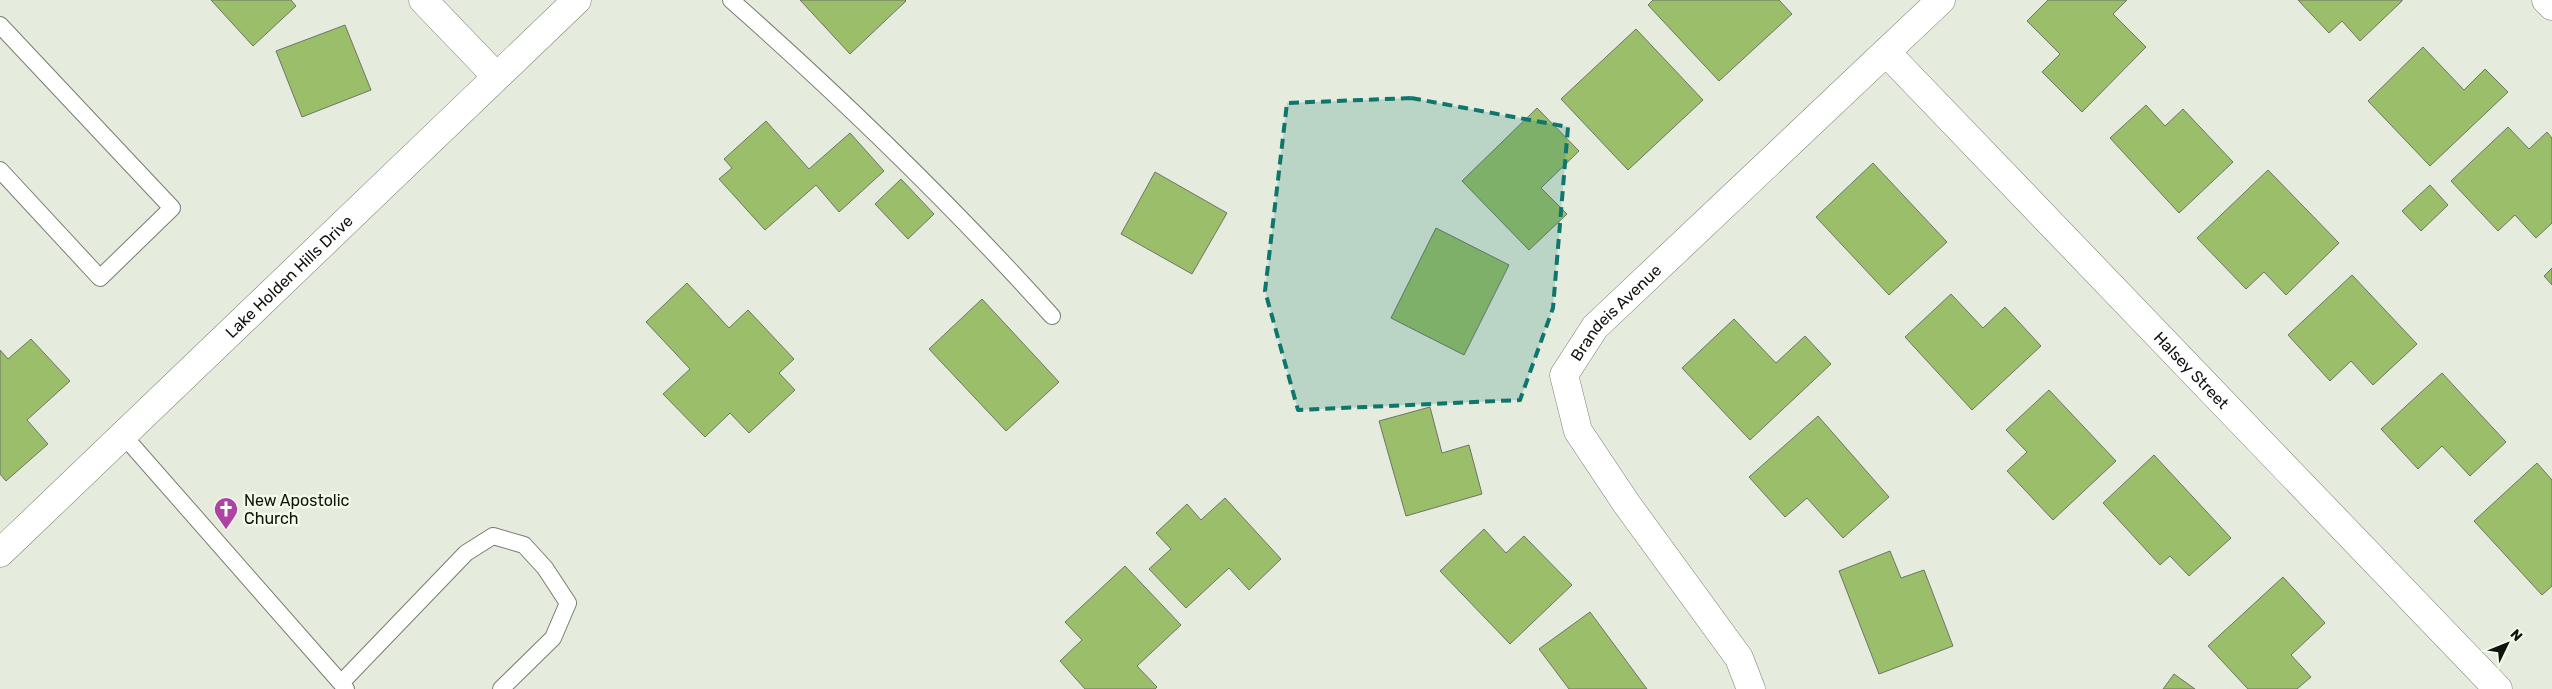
<svg xmlns="http://www.w3.org/2000/svg" width="2552" height="689" font-family="Rubik,sans-serif">
  <style>
    .building { fill: #9abe6a; stroke: #6e7567 }
    .lines { fill: none; stroke-linecap: round; stroke-linejoin: round }
    .lane-casing { stroke: #777e70; stroke-width: 18 }
    .street-casing { stroke: #777e70; stroke-width: 29 }
    .lane { stroke: #fff; stroke-width: 16 }
    .street { stroke: #fff; stroke-width: 28 }
    .marked { fill: #0f766e; fill-opacity: 0.2; stroke: #0f766e; stroke-width: 4; stroke-dasharray: 10 6; stroke-linejoin: round }
    .labels { text-anchor: middle; dominant-baseline: central; stroke-width: 5; stroke-linejoin: round; paint-order: stroke }
    .street-label { font-size: 16px; fill: #11130e; stroke: #f2faea }
    .poi-label { font-size: 16px; fill: #11130e; stroke: #f2faea; text-anchor: start }
  </style>
  <rect width="100%" height="100%" fill="#e5ecdd"/>
  <!-- building -->
  <path class="building" d="M211 0H291L296 6 253 46Z
    M800 0H905L906 1 850 54Z
    M1653 0H1779L1792 14 1719 81 1648 5Z
    M2048 0H2127L2113 14 2146 47 2082 112 2042 72 2060 54 2027 21Z
    M2298 0H2402V1L2360 41 2342 21 2329 33Z
    M345 25 371 90 302 117 276 51Z
    M1636 29 1703 100 1628 170 1561 99Z
    M2423 47 2464 90 2485 69 2508 92 2430 166 2368 101Z
    M2146 105 2165 126 2183 109 2233 162 2179 213 2110 138Z
    M1537 108 1579 151 1541 188 1567 214 1529 250 1462 181Z
    M766 121 809 169 850 133 884 171 839 212 816 185 765 230 719 179 732 168 724 159Z
    M2508 127 2529 149 2547 132 2552 138V223L2536 238 2515 215 2498 231 2451 181Z
    M1873 163 1947 242 1889 295 1816 217Z
    M2268 170 2339 243 2286 295 2264 272 2246 289 2197 238Z
    M1155 172 1227 213 1192 274 1121 234Z
    M901 179 934 214 908 239 875 204Z
    M2430 185 2448 205 2421 231 2402 211Z
    M1436 228 1509 265 1464 355 1391 318Z
    M2552 268V285L2544 276Z
    M2352 275 2417 344 2373 385 2351 361 2330 381 2288 335Z
    M687 283 729 328 748 310 794 359 779 373 795 390 749 433 730 413 705 437 663 394 690 369 646 322Z
    M1951 294 1983 328 2005 307 2041 346 1972 410 1905 337Z
    M982 299 1059 382 1006 431 929 349Z
    M1734 319 1776 363 1805 336 1831 364 1750 440 1682 368Z
    M31 339 70 381 27 420 48 444 6 481 0 474V350L8 359Z
    M2442 373 2506 442 2470 476 2442 446 2418 469 2381 429Z
    M2049 390 2116 461 2053 520 2007 471 2027 452 2006 430Z
    M1430 407 1442 453 1469 445 1482 494 1406 516 1379 421Z
    M1818 416 1889 497 1843 538 1807 498 1785 517 1749 477Z
    M2154 455 2231 538 2189 576 2170 556 2160 565 2103 503Z
    M2537 463 2552 480V586L2542 595 2474 521Z
    M1225 498 1281 559 1249 590 1229 568 1186 608 1149 569 1171 549 1156 533 1187 504 1201 520Z
    M1484 529 1506 553 1524 536 1572 585 1510 644 1440 571Z
    M1890 551 1901 578 1924 570 1953 646 1879 674 1839 571Z
    M1125 566 1181 625 1137 666 1157 687 1155 689H1085L1060 661 1082 640 1065 622Z
    M2283 577 2325 623 2291 655 2311 677 2297 689H2248L2208 646Z
    M1590 612 1647 689H1569L1539 649Z
    M2174 674 2195 689H2163Z"/>
  <g class="lines">
    <!-- lane casing -->
    <g class="lane-casing">
      <path id="lane" d="M731 0C844 100 951 204 1052 316
        M0 25 172 208 100 278 0 170
        M123 435 341 683
        M346 689 341 683 466 553 493 536 524 545 545 568 568 603 553 638 501 689"/>
    </g>
    <!-- street casing -->
    <g class="street-casing">
      <g id="street">
        <path d="M423 0 496 76"/>
        <path d="M2546 0 2552 6"/>
        <path id="s1" d="M1886 52 2498 689"/>
        <path id="s2" d="M0 553 577 0"/>
        <path id="s3" d="M1751 689 1739 658 1626 503 1578 431 1564 375 1595 327 1941 0"/>
      </g>
    </g>
    <!-- lane -->
    <use href="#lane" class="lane"/>
    <!-- street -->
    <use href="#street" class="street"/>
  </g>
  <!-- marked area -->
  <path class="marked" d="M1411 98 1568 127 1553 308 1520 400 1298 410 1265 291 1287 103Z"/>
  <!-- icons -->
  <defs>
    <g id="church-pin" transform="scale(1.25)"><path d="M0 17L-7.5 6A9.5 9.5 0 1 1 7.5 6Z" fill="#af43a3" stroke="#f2faea"/><path d="M-1.2-6h2.4v3.5h3.3v2.4h-3.3V6h-2.4V-.1h-3.3v-2.4h3.3Z" fill="#fff"/></g>
  </defs>
  <g fill-rule="evenodd">
    <use href="#church-pin" x="226" y="509"/>
  </g>
  <g class="labels">
    <!-- street labels -->
    <g class="street-label">
      <text stroke="none"><textPath href="#s2" startOffset="400">Lake Holden Hills Drive</textPath></text>
      <text stroke="none"><textPath href="#s3" startOffset="451">Brandeis Avenue</textPath></text>
      <text stroke="none"><textPath href="#s1" startOffset="441">Halsey Street</textPath></text>
    </g>
    <!-- poi labels -->
    <g class="poi-label">
      <text x="244" y="500">New Apostolic<tspan x="244" dy="18">Church</tspan></text>
    </g>
  </g>
  <!-- north arrow -->
  <g transform="translate(2507 644) rotate(47)" stroke="#f2faea" stroke-width="4" paint-order="stroke">
  <path d="M0-4L9 19L0 12L-9 19Z" fill="#11130e"/>
  <text y="-8" font-size="14" font-weight="bold" text-anchor="middle" fill="#11130e">N</text>
  </g>
</svg>
